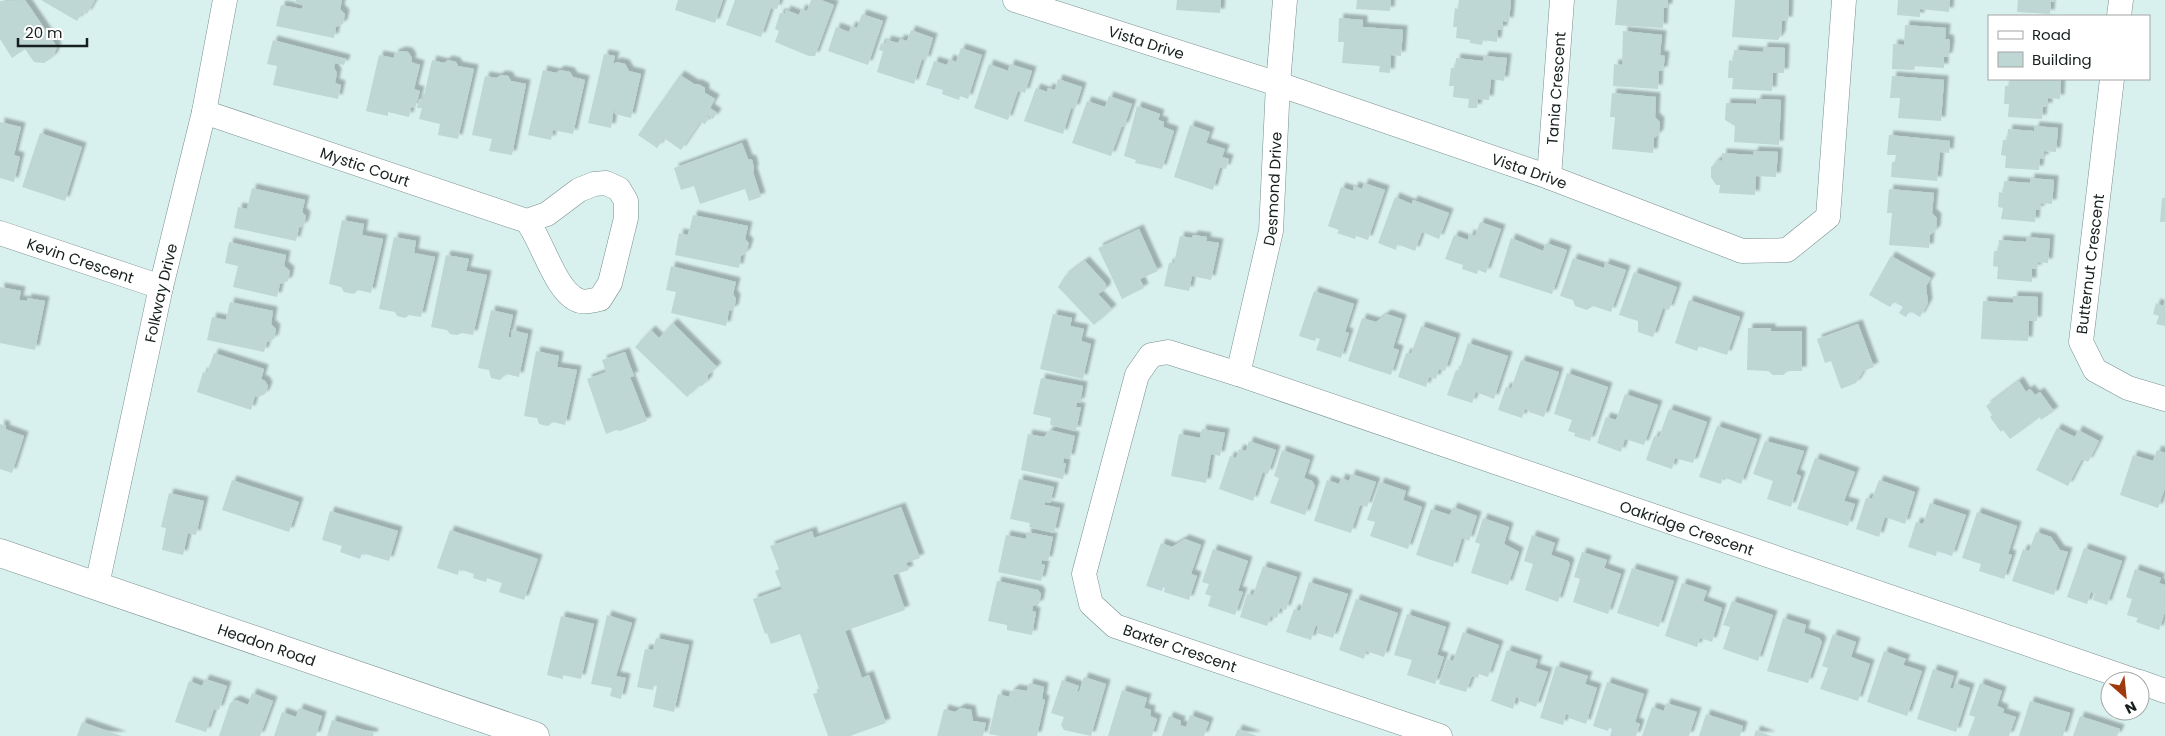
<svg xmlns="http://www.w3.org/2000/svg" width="2165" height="736" font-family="Poppins,sans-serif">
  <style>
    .building { fill: #bed6d4; filter: url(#shadow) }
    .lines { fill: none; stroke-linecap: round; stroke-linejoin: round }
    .minor-casing { stroke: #798f8e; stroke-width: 25 }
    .tertiary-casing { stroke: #798f8e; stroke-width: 29 }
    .minor { stroke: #fff; stroke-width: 24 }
    .tertiary { stroke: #fff; stroke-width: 28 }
    .labels { text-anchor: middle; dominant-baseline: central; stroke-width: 4; stroke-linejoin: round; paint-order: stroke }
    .street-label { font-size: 15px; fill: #17201f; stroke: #fff }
  </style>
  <defs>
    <filter id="shadow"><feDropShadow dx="4.5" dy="-4.5" stdDeviation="1" flood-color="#0004"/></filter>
  </defs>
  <rect width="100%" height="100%" fill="#d8f0ee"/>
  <!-- building -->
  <path class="building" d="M25 0 57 47 53 57 44 63 34 62 25 49 12 58 0 39V1Z
    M41 0H95L87 14 83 12 77 21Z
    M296 0H342L340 9 345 14 343 24 336 27 334 38 276 26 281 5 302 9 303 5 295 3Z
    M678 0H723L715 23 675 10Z
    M735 0H780L777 9 771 8 761 37 726 25Z
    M811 0H821L834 5 815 56H809L775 42 779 31 775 29 780 13 785 14 786 10 799 15 801 9 807 11Z
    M1177 0H1221L1220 13 1176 10Z
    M1357 0H1391L1390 11 1356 9Z
    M1459 0H1511L1509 22 1503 21V30H1498L1497 42 1483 40 1482 45 1470 43V40L1456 38 1457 27H1453L1455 8 1458 9Z
    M1617 0H1668V8H1664L1663 28 1615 25Z
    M1735 0H1789L1788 21H1782L1781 35 1778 40 1732 37Z
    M1898 0H1950L1949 12 1920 9V17L1897 15Z
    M2018 0H2055V2H2051L2050 14 2017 12Z
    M862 14 883 21 868 65 828 51 836 27 849 32 851 26 857 28Z
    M1339 18 1363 20V27L1403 30 1401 56 1391 55 1390 73 1379 72 1380 66 1342 63 1344 42H1338Z
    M1905 25 1946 28 1945 39H1949L1950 45 1948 57H1944V68L1915 66 1914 70 1892 69 1893 44 1904 45Z
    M911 30 933 38 926 61 922 59 914 84 877 72 883 51 879 50 881 43 885 45 887 40 898 43 900 39 907 41Z
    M1623 31 1662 35 1660 55 1665 56 1663 71H1659L1658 89 1613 86 1614 64 1622 65Z
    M273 40 346 59 344 65 335 63 334 68 337 73 335 83 341 85 338 99 273 85 277 66 267 64Z
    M1763 47 1785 48 1784 73H1773L1772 91 1732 89 1733 78H1728L1729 60 1733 61 1734 50 1763 52Z
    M961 48 982 55 968 99 960 96 959 100 942 94 943 90 926 85 934 61 947 65 949 59 956 62Z
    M401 51 408 52 412 58 411 62 420 65 414 89 420 91 415 108 411 107 409 117 388 112V116L366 111 379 55 394 58V54Z
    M604 54 615 56 613 64 617 62 625 64 629 71 641 74 631 118 615 114 614 107 611 128 588 123Z
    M1484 56 1507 58 1504 81 1491 79 1489 100 1478 99 1477 108H1468L1469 99 1453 97 1454 86H1449L1451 68H1455L1456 58 1483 61Z
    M432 60 444 63 448 60 456 62 458 66 474 69 458 139 438 135 440 124 419 119 422 108H417L419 99 423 100Z
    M989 64 1008 71 1010 64 1032 71 1025 93 1018 91 1008 120 974 108Z
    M543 70 556 73 560 70 570 72 573 77 585 80 573 134 553 130 551 140 528 135Z
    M501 75 508 76 511 81 526 84 512 155 489 151 492 139 472 135 485 76 497 78Z
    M680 75 694 84H698L705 88V93L715 99 710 108 717 113 713 119 706 114 709 118 705 124 700 122 681 150 664 138 657 148 638 135Z
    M1892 76 1944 80 1941 121 1898 118 1900 98H1890Z
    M1058 79 1082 87 1075 109 1071 108 1063 134 1024 121 1036 88 1047 92 1048 88 1055 90Z
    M2010 79H2061L2060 99 2048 98V107H2043L2042 119 2008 117 2009 104H2004L2005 86H2009Z
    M1612 93 1656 97 1655 117 1660 122 1659 134 1654 138 1653 153 1612 149 1615 117H1610Z
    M1109 96 1132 104 1124 127 1122 126 1111 156 1072 143 1087 101 1105 107Z
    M1757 99 1781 100 1779 145 1734 142 1735 126 1725 120 1726 103 1756 104Z
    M1137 106 1160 114 1158 120 1164 122 1163 127 1174 131 1162 169 1135 163 1136 160 1124 156Z
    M0 122 21 127 14 155 20 157 14 182 0 178Z
    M1190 125 1210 132 1206 143 1225 149 1222 157 1229 159 1226 169 1220 167 1213 190 1174 177Z
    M2035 126 2058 128 2056 152 2044 151V159L2040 158 2039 170 2005 168 2006 156 2001 155 2003 140H2007L2008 129 2034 131Z
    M40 133 82 147 65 201 22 187Z
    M1889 135 1950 141 1949 153 1940 152 1937 181 1891 177 1892 162H1895L1896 155H1887Z
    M742 143 748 159 752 160 754 168 753 172 761 197 749 201 745 189 700 204 694 186 681 190 674 168Z
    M1754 151 1778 152 1776 177 1756 176 1755 195 1719 193 1720 185H1716L1711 177V167L1718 160 1722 161V153L1753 155Z
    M2030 178 2054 180 2052 204 2041 203 2040 210H2036L2035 222 2001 219 2003 208 1998 207 1999 192 2003 193 2004 181 2030 183Z
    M1364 183 1385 190 1368 240 1356 236 1355 239 1337 233 1339 230 1328 226 1341 187 1353 191 1354 186 1362 189Z
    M252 188 305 200 302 212 306 216 304 225 299 228 296 241 234 228 238 207 247 209Z
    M1889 189 1934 193 1932 213 1937 218 1936 230 1930 235 1929 248 1889 245 1892 213H1887Z
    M1395 197 1412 204 1413 200 1449 213 1439 239 1422 232 1415 251 1397 244 1396 250 1378 243Z
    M2162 198H2165V222H2160Z
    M693 215 748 226 745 239 749 243 746 253 741 256 739 268 675 255 679 233 688 235Z
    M342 220 364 224 362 235 383 239 371 293 358 290 354 294 344 292 341 287 329 284Z
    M1480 222 1501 229 1486 273 1478 270 1477 274 1462 269 1463 265 1445 259 1454 235 1468 240 1469 234 1475 236Z
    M1139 229 1158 271 1140 279 1144 288 1122 299 1098 248Z
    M1193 235 1207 237 1206 241 1219 243 1211 280 1192 276 1189 291 1164 286 1169 263H1174L1180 236 1192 238Z
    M394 237 416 241 414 253 435 257 421 317 409 315 405 318 397 316 395 312 379 309Z
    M2027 237 2050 239 2048 263 2038 262 2037 269H2032V282L1997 279 1998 267 1993 266 1994 251H1998L1999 240 2026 242Z
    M1511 238 1543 251 1546 243 1567 250 1552 294 1499 277Z
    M229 242 286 255 284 266 290 271 288 281 280 284 277 297 233 287 238 266 225 263Z
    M446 255 469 259 466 271 487 275 473 335 462 333 457 335 450 334 447 330 431 327Z
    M1891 256 1931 278 1926 286 1928 303 1920 317 1910 311 1906 317 1899 313 1903 307 1894 302 1890 307 1869 295Z
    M1573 258 1604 268 1605 263 1626 270 1611 312 1593 306 1587 310 1575 306 1573 300 1560 296Z
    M1085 261 1106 284V289L1098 294 1112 309 1094 325 1058 287 1065 276Z
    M671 266 736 282 733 294 736 299 734 309 729 311 726 326 671 313 676 292 666 290Z
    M1634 272 1677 287 1669 310 1663 308 1653 337 1638 332V321L1619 315Z
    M0 287 21 291 19 300 27 301V298L45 301 35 350 0 343Z
    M1314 291 1354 304 1345 332 1349 333 1341 358 1316 350 1320 339 1316 338 1315 341 1299 336Z
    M2013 296 2038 297 2037 321H2029L2028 341 1981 339 1983 301 2013 303Z
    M1689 300 1740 317 1727 355 1699 346 1697 351 1675 343Z
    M2165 300V326L2156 324 2159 316 2153 314 2156 303 2163 306Z
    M230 302 273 311 271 324 276 329 274 339 267 342 264 352 207 340 212 317 226 320Z
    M491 310 513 315 508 337H511L512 330 528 334 519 377 506 374 500 380 491 378 489 370 478 368Z
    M1053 314 1072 318 1070 326 1084 329 1081 341 1091 344 1083 379 1040 369Z
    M1387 314 1402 319 1393 348 1399 350 1391 375 1348 361 1362 318 1376 322Z
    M673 323 717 367 708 375V380L702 386H698L687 397 635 347 651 330 659 338Z
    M1858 324 1874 367 1863 371 1856 383 1841 389 1831 361 1825 363 1817 339Z
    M1421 326 1456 338 1445 371 1439 369 1436 379 1429 377 1426 387 1398 377 1406 353 1411 354Z
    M1748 328H1771V331H1802V371H1788L1783 375H1773L1768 371 1747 370Z
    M1468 343 1508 356 1494 399 1476 392 1472 403 1447 395 1456 370 1459 371Z
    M536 351 559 356 557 367 577 370 565 425 553 422 548 426 539 424 537 418 524 416Z
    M625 352 634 376 630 377 647 421 620 431 616 430 606 434 587 379 606 372 602 360Z
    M214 353 264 369 261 379 265 381 268 386 265 394 259 397 255 396 251 410 197 392 203 372 207 373Z
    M1521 360 1559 372 1544 417 1529 412V410L1525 409 1522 418 1498 410 1506 387 1511 389Z
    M1567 373 1608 387 1590 441 1574 436 1575 433 1568 431 1572 420 1554 414Z
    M1041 378 1083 386 1080 403 1077 402 1076 407H1081L1076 431 1050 425 1051 418 1033 414Z
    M2019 381 2026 392 2030 389 2035 395 2040 392 2054 411 2041 420 2040 417 2010 439 2003 430 2001 432 1990 417 1992 415 1986 406Z
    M1625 394 1658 405 1644 445 1625 439 1621 452 1597 443 1606 417 1616 420Z
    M1669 409 1707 422 1693 463 1675 458 1672 469 1646 460 1654 436 1659 437Z
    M0 424 6 426 5 429 24 436 12 473 0 469Z
    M1717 426 1757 439 1741 484 1723 477 1721 484 1699 477Z
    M2057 428 2075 437 2078 430 2099 441 2088 462 2082 459 2068 486 2036 470Z
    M1202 429 1225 433 1220 456 1211 454 1206 483 1171 476 1179 434 1200 438Z
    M1050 430 1075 436 1070 459 1064 458 1063 463H1066L1063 479 1021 470 1028 434 1044 437Z
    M1249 441 1276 450 1268 474 1263 472 1253 501 1219 489 1230 456 1236 458 1239 449 1246 451Z
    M1765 441 1804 451 1796 474 1801 476 1791 507 1767 499 1773 481 1753 474Z
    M1282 450 1310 460 1304 478 1312 481 1315 486 1305 515 1270 503 1279 478 1274 476Z
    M2157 450 2165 453V488L2158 508 2120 495 2133 455 2153 461Z
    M1815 458 1855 472 1844 501 1855 504 1848 526 1797 509Z
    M1351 474 1376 482 1367 507 1360 505 1351 533 1314 521 1327 480 1339 484 1341 478 1349 481Z
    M1019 479 1054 487 1050 503 1045 502V505L1060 508 1054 533 1029 527 1030 523 1010 519Z
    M232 480 299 502 289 532 222 510Z
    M1879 480 1915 492 1905 524 1885 517 1879 537 1856 529 1866 498 1872 499Z
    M1380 482 1406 491 1403 500 1422 507 1408 549 1370 536 1375 522 1367 520Z
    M169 493 204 501 196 535 188 533 183 555 162 550 166 528 161 527Z
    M1930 503 1966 515 1952 556 1937 551 1936 556 1908 547 1916 522 1923 524Z
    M901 507 920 558 906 563 909 570 893 575 905 610 845 631 862 678 869 675 886 723 850 736H828L813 694 820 692 800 634 771 644 767 633 765 634 753 599 782 589 775 571 779 569 770 546 812 531 814 538Z
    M1453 507 1477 516 1469 541 1462 538 1453 567 1416 555 1431 509 1450 515Z
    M330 511 398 531 389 561 362 553 360 559 340 552 342 546 322 540Z
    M1977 512 2017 526 2008 554 2012 555 2004 579 1979 571 1981 564 1962 558Z
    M1483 518 1509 527 1504 544 1519 552 1508 585 1471 573 1480 544 1475 542Z
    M450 530 538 559 524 600 499 592 502 583 487 578 486 582 473 578 474 574 459 569 458 575 437 568Z
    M1027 532 1053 537 1048 561 1042 560 1041 564 1045 565 1041 581 998 572 1006 535 1026 539Z
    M2036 532 2051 537 2060 550 2068 552 2054 595 2012 581 2023 549 2029 551Z
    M1532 535 1555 543 1551 555 1568 561 1570 564 1558 602 1525 590 1533 564 1524 561Z
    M1185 539 1201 545 1191 574 1197 576 1189 600 1164 592 1165 588 1163 587 1162 591 1146 586 1161 543 1172 547Z
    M2084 548 2122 561 2107 605 2093 600 2095 593 2091 592 2087 604 2067 597Z
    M1213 549 1248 561 1238 591 1243 592 1235 615 1208 606 1211 596 1205 594 1209 584 1202 582Z
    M1582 552 1607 560 1604 568 1621 574 1608 614 1573 602 1580 579 1574 577Z
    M1263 566 1297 577 1286 610 1280 608 1277 618 1271 616 1267 626 1240 617 1247 594 1253 595Z
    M1632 568 1674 581 1659 627 1617 613Z
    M2135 569 2161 578 2159 583 2165 585V612L2159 630 2136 622 2138 618 2127 615 2132 599 2126 597Z
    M997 581 1038 590 1041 594 1039 604 1033 606 1032 611 1036 612 1032 635 1007 630V625L988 621Z
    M1309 582 1348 594 1333 638 1317 633 1319 627 1316 625 1311 640 1286 632 1294 609 1300 611Z
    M1682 583 1707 591 1703 601 1722 608 1712 642 1700 638 1697 647 1665 636Z
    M1356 599 1398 613 1384 657 1366 651 1364 659 1339 650Z
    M1732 601 1773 615 1758 661 1723 649 1730 627 1723 625Z
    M1407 614 1446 627 1437 655 1444 657 1435 684 1407 675 1412 660 1394 655Z
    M607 615 632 623 616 676 626 678 621 699 610 696 612 688 591 684Z
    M561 616 594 624 581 679 563 675V679L547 675Z
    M1783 618 1806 625 1804 633 1819 638 1822 642 1808 683 1767 671Z
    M1463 632 1499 645 1488 677 1479 674 1478 678 1472 676 1466 692 1439 684 1447 659 1453 661Z
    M1833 634 1856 642 1851 657 1870 664 1858 701 1820 689 1828 668 1822 666Z
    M656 638 689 645 674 712 653 707 657 686 654 685 653 690 637 687 645 649 653 650Z
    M1507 650 1538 660 1535 668 1548 672 1536 707 1519 701 1520 698 1516 697 1513 709 1491 701Z
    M1884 651 1906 659 1903 665 1922 671 1907 716 1867 702Z
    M1556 666 1588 676 1585 684 1597 688 1586 724 1569 718V715L1566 714 1563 725 1540 718Z
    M1933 669 1954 676 1950 688 1953 689 1955 683 1970 688 1956 732 1917 719Z
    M1084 677 1106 684 1091 736 1064 730 1061 725 1064 717 1051 713 1062 680 1079 686 1077 691 1079 692Z
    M205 679 227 686 219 710 214 709 206 732 175 722 189 681 202 686Z
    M1607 682 1644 694 1635 722 1640 724 1636 736H1610L1612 729 1609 728 1608 731 1593 726Z
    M1029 683 1044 687 1042 699 1045 700 1037 736H1000L989 734 998 694 1009 697 1010 693 1015 689 1027 691Z
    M1980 683 2002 691 1997 706 2004 709 2003 713 2016 717 2009 736H1968L1975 717 1969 715Z
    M1122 690 1147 698 1144 708 1151 710 1150 716 1157 719 1152 736H1108Z
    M252 693 273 701 260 736H219L230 703 236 700 248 705Z
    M2030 701 2070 713 2063 736H2019Z
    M1666 703 1697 712 1689 736H1642L1652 707 1664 711Z
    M299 708 322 716 316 736H274L282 712 296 717Z
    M961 708 971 710 973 721 986 723 983 736H937L944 709 955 712Z
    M1706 714 1743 726 1740 736H1699Z
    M1190 715 1209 722 1204 736H1162L1169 716 1181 721 1180 725 1186 727Z
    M2080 716 2120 729 2117 736H2073Z
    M332 720 374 733 373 736H327Z
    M82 722 122 736H77Z
    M1238 729 1257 736H1235Z
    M1756 730 1771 736H1754Z"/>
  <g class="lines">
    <!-- minor casing -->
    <g class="minor-casing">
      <g id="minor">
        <path id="s1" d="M1015 0 1278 84 1549 177 1742 251 1787 250 1828 217 1844 0"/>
        <path d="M2119 16 2121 0"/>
        <path d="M2112 79 2081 342 2095 370 2128 388 2165 399"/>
        <path id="s2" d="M204 112 527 221 547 214 579 190 594 184 606 183 619 189 626 201V218L610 283 600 299C594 300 586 303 580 301 556 294 543 242 527 221"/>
        <path id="s3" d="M1549 177 1562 0"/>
        <path id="s4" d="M0 233 161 287"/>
        <path id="s5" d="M1238 374 1271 231 1278 84 1285 0"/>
        <path id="s6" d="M97 585 161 287 204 112 225 0"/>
        <path d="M2140 682 2165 691"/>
        <path id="s7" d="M1440 736 1115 626 1091 604 1084 574 1137 375 1151 355 1168 352 1238 374 2136 681"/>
      </g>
    </g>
    <!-- tertiary casing -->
    <g class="tertiary-casing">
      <g id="tertiary">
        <path id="s8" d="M0 553 535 736"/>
      </g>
    </g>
    <!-- minor -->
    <use href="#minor" class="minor"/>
    <!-- tertiary -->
    <use href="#tertiary" class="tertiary"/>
  </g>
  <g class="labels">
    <!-- street labels -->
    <g class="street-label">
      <text stroke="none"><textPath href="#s1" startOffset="138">Vista Drive</textPath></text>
      <text stroke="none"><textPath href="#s3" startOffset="89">Tania Crescent</textPath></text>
      <text stroke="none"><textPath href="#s2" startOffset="170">Mystic Court</textPath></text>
      <text stroke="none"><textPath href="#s1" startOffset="542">Vista Drive</textPath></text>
      <text stroke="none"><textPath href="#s5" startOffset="189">Desmond Drive</textPath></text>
      <text stroke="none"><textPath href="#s4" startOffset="85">Kevin Crescent</textPath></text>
      <text transform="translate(2090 264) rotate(-83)">Butternut Crescent</text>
      <text stroke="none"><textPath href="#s6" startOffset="299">Folkway Drive</textPath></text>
      <text stroke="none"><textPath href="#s7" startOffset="1202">Oakridge Crescent</textPath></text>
      <text stroke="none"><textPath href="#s8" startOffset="282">Headon Road</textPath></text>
      <text transform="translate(1180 648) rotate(19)">Baxter Crescent</text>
    </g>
  </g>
  <!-- legend -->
  <rect x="1988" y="15" width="162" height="65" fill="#ffffff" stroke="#a2a6a5"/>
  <rect x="1998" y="31" width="25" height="8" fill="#ffffff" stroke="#a2a6a5"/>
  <text x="2032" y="40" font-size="15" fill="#17201f">Road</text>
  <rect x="1998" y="52" width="25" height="15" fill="#bed6d4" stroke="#a2a6a5"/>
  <text x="2032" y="65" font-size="15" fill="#17201f">Building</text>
  <!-- north arrow -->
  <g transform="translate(2125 696) rotate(153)"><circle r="24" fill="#ffffff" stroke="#a2a6a5"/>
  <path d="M0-4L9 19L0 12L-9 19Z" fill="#9f3a0d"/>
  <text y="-8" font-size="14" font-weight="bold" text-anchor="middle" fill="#17201f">N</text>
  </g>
  <!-- scale -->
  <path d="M18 38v8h69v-8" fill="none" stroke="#17201f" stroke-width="2.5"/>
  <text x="25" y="38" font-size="15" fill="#17201f" stroke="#ffffff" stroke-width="4" paint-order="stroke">20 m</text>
</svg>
